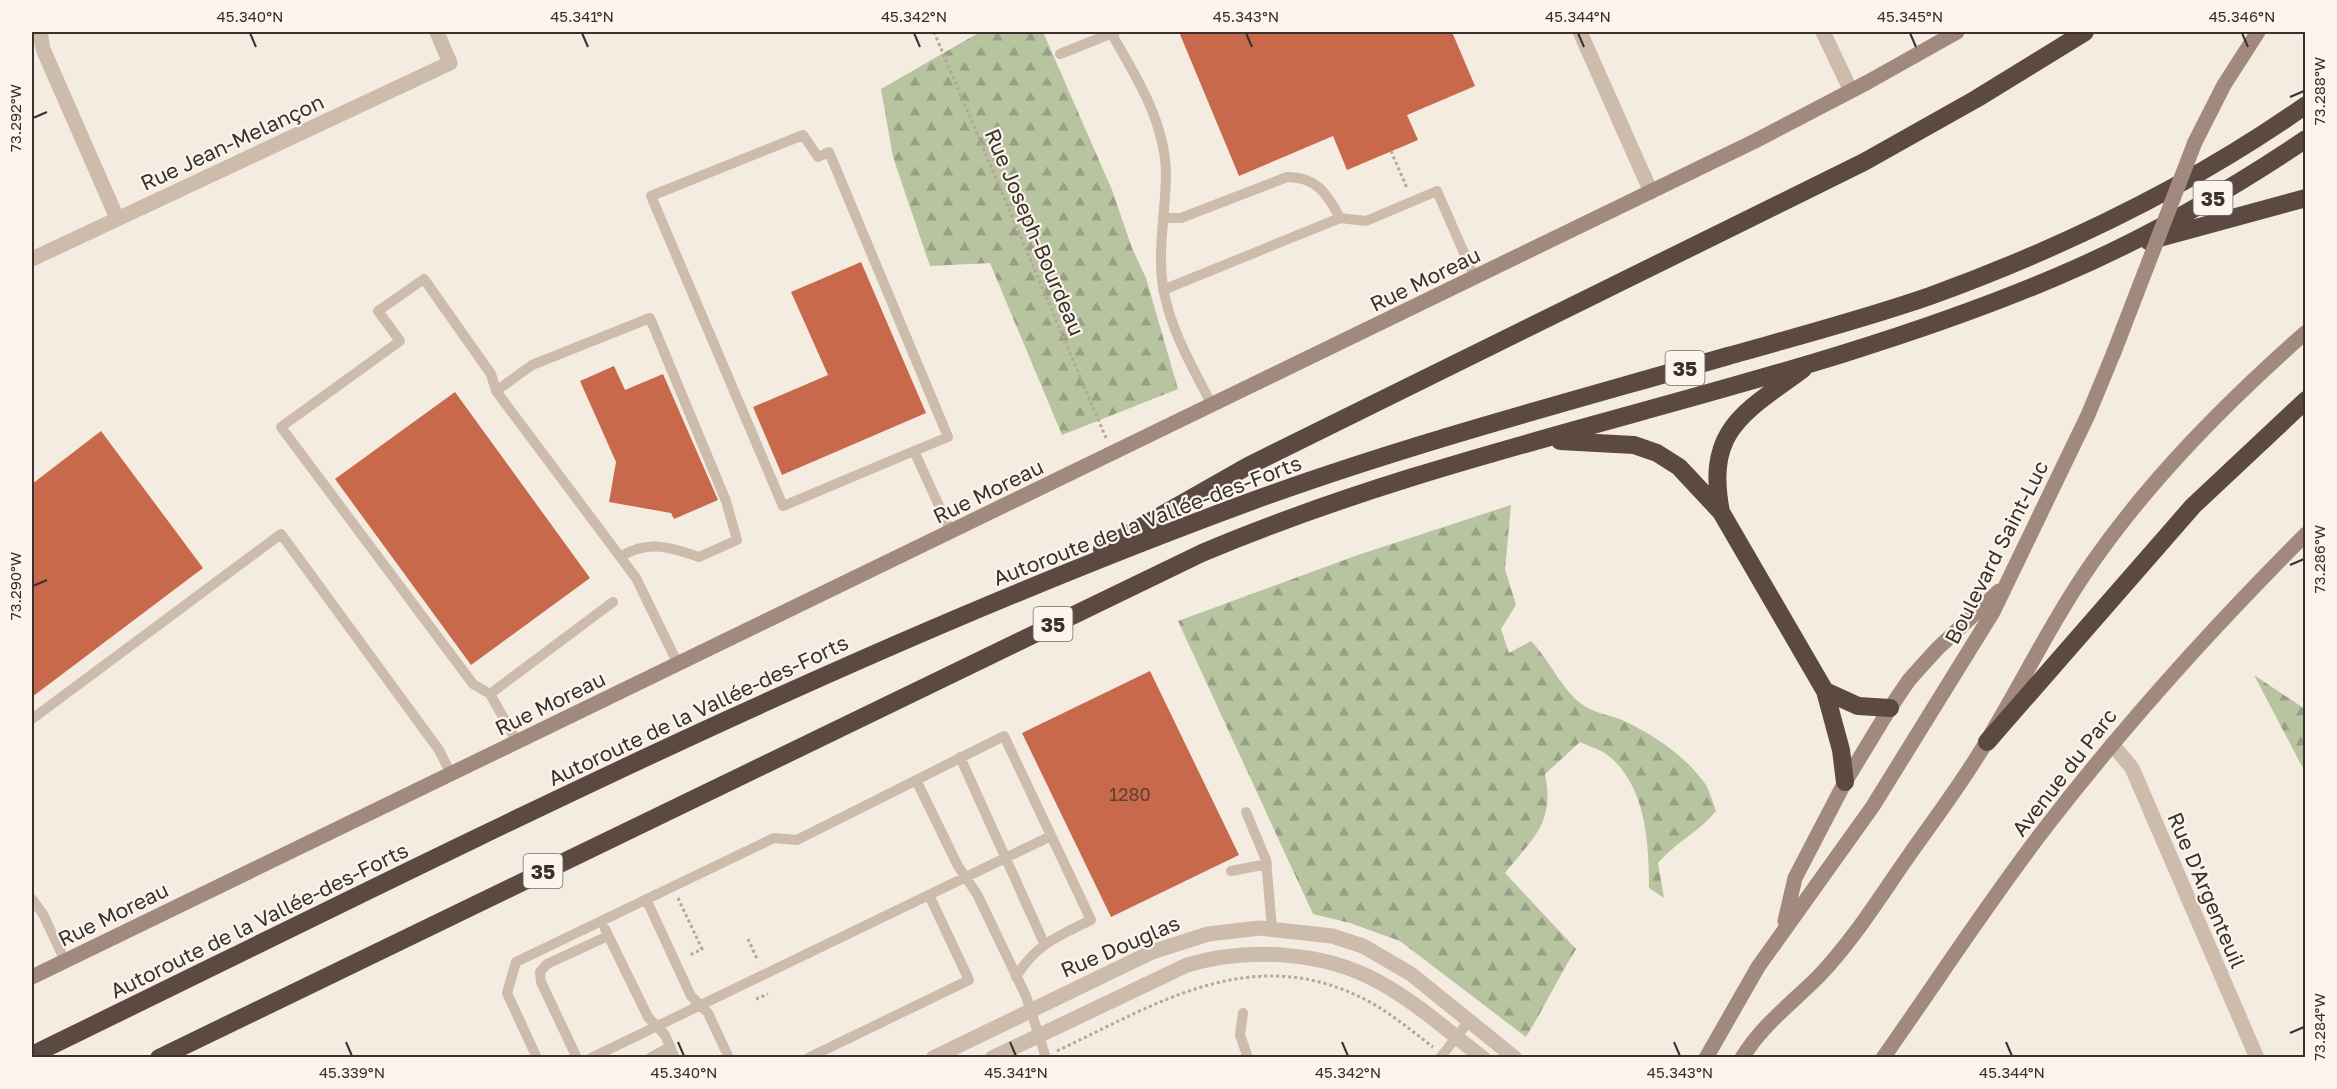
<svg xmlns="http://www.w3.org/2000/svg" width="2337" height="1089" font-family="'Golos Text',sans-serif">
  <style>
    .forest { fill: url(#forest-firs) }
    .building { fill: #c8694b }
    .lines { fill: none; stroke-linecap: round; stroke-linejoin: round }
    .path { stroke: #b9a596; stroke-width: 3; stroke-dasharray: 3 3; stroke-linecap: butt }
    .lane { stroke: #cdbbac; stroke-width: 10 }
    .street { stroke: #cdbbac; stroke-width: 15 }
    .secondary { stroke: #a18a7d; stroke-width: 15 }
    .highway { stroke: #5c4a42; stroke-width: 18 }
    .secondary-bridge { stroke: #a18a7d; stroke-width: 15 }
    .ticks { fill: none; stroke: #3b302b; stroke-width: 2 }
    .labels { text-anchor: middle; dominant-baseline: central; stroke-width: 4.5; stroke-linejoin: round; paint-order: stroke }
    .number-label { font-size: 18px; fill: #5e3e33 }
    .shield { fill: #fbf5ee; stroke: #756b66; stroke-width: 1.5 }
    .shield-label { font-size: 20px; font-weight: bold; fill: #3b302b }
    .street-label { font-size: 21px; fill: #3b302b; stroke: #fbf5ee }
    .neatline { fill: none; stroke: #3b302b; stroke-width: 2 }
    .ticks-label { font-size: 15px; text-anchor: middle; fill: #3b302b }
  </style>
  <defs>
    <pattern id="forest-firs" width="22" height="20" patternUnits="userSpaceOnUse" patternTransform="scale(1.5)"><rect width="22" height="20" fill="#b8c4a0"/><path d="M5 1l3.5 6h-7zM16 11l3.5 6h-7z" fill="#97a083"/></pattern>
  </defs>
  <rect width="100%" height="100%" fill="#f4ebe1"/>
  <!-- forest -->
  <path class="forest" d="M980 32H1043L1112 190 1132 248 1146 278 1178 389 1062 435 990 263 930 266 893 157 881 89Z
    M1511 505 1505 569 1516 605 1501 629 1509 653 1531 641C1549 659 1563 692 1583 705 1594 713 1610 715 1622 720 1653 734 1687 757 1706 785 1710 793 1713 803 1716 811 1699 832 1676 842 1658 863L1664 898 1649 888C1649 843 1646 783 1606 754 1599 749 1588 746 1580 742L1545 774C1555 823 1533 838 1505 873L1576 949C1558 978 1544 1008 1526 1037L1400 941 1350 923 1313 914 1178 621 1358 555Z
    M2254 675 2305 709V772Z"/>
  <!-- building -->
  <path class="building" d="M1179 32H1452L1475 86 1407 115 1418 140 1347 170 1333 136 1239 176Z
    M861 262 926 413 782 475 753 407 828 375 791 292Z
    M614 366 625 390 663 374 718 500 674 519 671 513 609 502 616 462 580 381Z
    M455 392 590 578 471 665 335 479Z
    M101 431 203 568 32 697V484Z
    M1150 671 1239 855 1111 917 1022 733Z"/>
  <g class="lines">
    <!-- path -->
    <path class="path" d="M934 32 1106 438
      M1391 151 1407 188
      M678 898 702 949 688 956
      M748 939 758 961
      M756 999 768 994
      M1057 1051C1160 1002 1255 940 1370 1002 1393 1015 1412 1031 1433 1047"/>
    <!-- lane -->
    <path class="lane" d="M1111 33C1136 76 1165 122 1166 173 1166 211 1157 249 1163 287 1170 330 1193 368 1212 405
      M1060 54 1115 32
      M1163 218H1181L1287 177C1317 177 1327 194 1340 218
      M1163 290 1340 218 1366 221 1437 191 1475 278
      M914 451 948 437 829 152 818 157 803 135 651 196 783 506 914 451 951 532
      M621 556C649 540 670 547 699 557L737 540 726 501 650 318 532 365 496 391 636 578 678 664
      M490 694 473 684 281 427 400 341 378 311 424 279 491 374 496 391
      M32 719 281 534 439 750 451 774
      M517 742 490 694 613 602
      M960 757 1044 943
      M916 780 958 866 977 894 1026 996 1046 1058
      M1246 812 1266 860 1272 929
      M1231 871 1267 864
      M32 899 43 914 65 961
      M646 899 691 996 708 1013 729 1058
      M605 929 648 1017 665 1035 675 1058
      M1243 1013 1240 1035 1248 1058
      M537 1058 507 993 516 962 774 838 797 840 1004 736 1091 920C1057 937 1036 944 1016 977
      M577 1058 541 982 540 972 547 964 608 936
      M591 1058 1051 836
      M650 1058 670 1047
      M808 1058 969 980 929 895
      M1440 1058 1469 1021"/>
    <!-- street -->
    <path class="street" d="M40 32 43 49 117 218
      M1580 32 1651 192
      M1823 32 1851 91
      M32 259 450 63 437 32
      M2112 744 2132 768 2257 1058
      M933 1058 1152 952 1208 934 1260 928 1332 936 1363 946 1411 974 1515 1058
      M992 1058 1187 965C1248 947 1323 951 1379 982 1416 1002 1449 1032 1483 1058"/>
    <!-- secondary -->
    <path class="secondary" d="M2195 142 2224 85 2258 32
      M1785 921 1795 878 1845 782 1890 708 1909 680 1937 649 1999 591
      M32 977 1755 141 1868 82 1957 32
      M1706 1058 1758 967 1873 806 1993 612 2088 415 2114 352
      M1742 1058C1762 1025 1792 1003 1818 977 1853 941 1881 895 1910 854 1936 817 1965 779 1988 739 2023 681 2053 619 2092 563 2152 477 2227 402 2306 332
      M1883 1058C1938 980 1990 899 2049 823 2128 721 2214 626 2306 534"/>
    <!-- highway -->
    <path class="highway" d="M2148 241 2306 198
      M1560 441 1634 445 1657 453 1679 467 1721 512 1825 691 1841 750 1845 782
      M1721 512C1705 429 1744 413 1803 369
      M1102 549 1248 466 1864 162 1976 99 2085 32
      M1825 691 1858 706 1890 708
      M1987 742 2193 506 2306 400
      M32 1055C433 860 832 655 1252 501 1408 444 1569 402 1728 356 1795 337 1864 319 1930 296 2062 248 2191 186 2306 105
      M159 1058 1202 553C1478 436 1780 394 2056 277 2144 240 2227 192 2306 139"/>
    <!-- secondary-bridge -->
    <path class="secondary-bridge" d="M2114 352 2195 142"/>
  </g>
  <!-- ticks -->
  <path class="ticks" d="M250 33 256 47M582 33 588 47M914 33 920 47M1246 33 1252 47M1578 33 1584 47M1910 33 1916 47M2242 33 2248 47M2290 97 2304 91M33 118 47 112M2290 565 2304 559M33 586 47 580M2290 1033 2304 1027M346 1042 352 1056M678 1042 684 1056M1010 1042 1016 1056M1342 1042 1348 1056M1674 1042 1680 1056M2006 1042 2012 1056"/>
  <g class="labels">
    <!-- number labels -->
    <g class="number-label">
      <text x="1130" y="794">1280</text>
    </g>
    <!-- shield labels -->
    <g class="shield">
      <rect x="2193.5" y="181" width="39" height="34" rx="4.5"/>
      <rect x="1665.5" y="351" width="39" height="34" rx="4.5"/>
      <rect x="1033.5" y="607" width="39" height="34" rx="4.5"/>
      <rect x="523.5" y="854" width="39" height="34" rx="4.5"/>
    </g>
    <g class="shield-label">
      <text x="2213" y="198">35</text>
      <text x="1685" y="368">35</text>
      <text x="1053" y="624">35</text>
      <text x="543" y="871">35</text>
    </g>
    <!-- street labels -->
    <g class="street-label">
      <text transform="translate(232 142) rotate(-25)">Rue Jean-Melançon</text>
      <text transform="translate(1035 232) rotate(67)">Rue Joseph-Bourdeau</text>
      <text transform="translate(1425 279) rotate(-26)">Rue Moreau</text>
      <text transform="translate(988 491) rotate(-26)">Rue Moreau</text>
      <text transform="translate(1147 520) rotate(-21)">Autoroute de la Vallée-des-Forts</text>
      <text transform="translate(1996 552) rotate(-63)">Boulevard Saint-Luc</text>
      <text transform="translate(550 703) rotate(-26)">Rue Moreau</text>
      <text transform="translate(698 710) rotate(-25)">Autoroute de la Vallée-des-Forts</text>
      <text transform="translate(2064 772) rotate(-52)">Avenue du Parc</text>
      <text transform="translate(2207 890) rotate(67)">Rue D'Argenteuil</text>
      <text transform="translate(113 914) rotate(-26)">Rue Moreau</text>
      <text transform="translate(259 920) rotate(-26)">Autoroute de la Vallée-des-Forts</text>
      <text transform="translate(1120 946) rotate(-23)">Rue Douglas</text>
    </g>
  </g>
  <!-- border -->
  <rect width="2337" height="1089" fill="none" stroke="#fbf5ee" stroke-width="66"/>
  <rect x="33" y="33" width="2271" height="1023" class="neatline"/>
  <g class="ticks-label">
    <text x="250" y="22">45.340°N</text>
    <text x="582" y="22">45.341°N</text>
    <text x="914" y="22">45.342°N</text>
    <text x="1246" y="22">45.343°N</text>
    <text x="1578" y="22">45.344°N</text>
    <text x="1910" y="22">45.345°N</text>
    <text x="2242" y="22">45.346°N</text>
    <text transform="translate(2320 91) rotate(-90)" y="5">73.288°W</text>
    <text transform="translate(16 118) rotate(-90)" y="5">73.292°W</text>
    <text transform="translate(2320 559) rotate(-90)" y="5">73.286°W</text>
    <text transform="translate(16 586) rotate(-90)" y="5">73.290°W</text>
    <text transform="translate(2320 1027) rotate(-90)" y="5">73.284°W</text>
    <text x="352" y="1078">45.339°N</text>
    <text x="684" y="1078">45.340°N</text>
    <text x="1016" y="1078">45.341°N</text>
    <text x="1348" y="1078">45.342°N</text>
    <text x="1680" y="1078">45.343°N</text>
    <text x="2012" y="1078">45.344°N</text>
  </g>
</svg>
